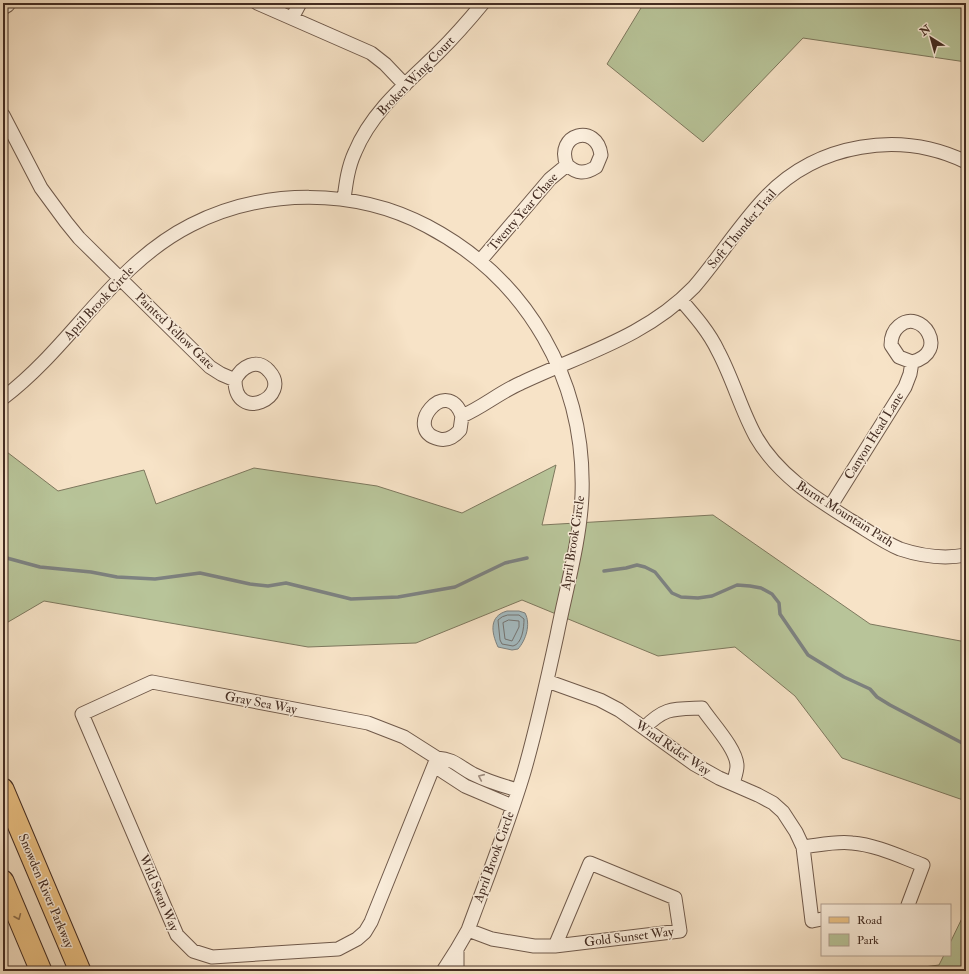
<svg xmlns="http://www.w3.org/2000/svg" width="969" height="974" font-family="'IM FELL Double Pica',serif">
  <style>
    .green { fill: #b8c499; stroke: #7e785e }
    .water { fill: #a4bbc1; stroke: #7d8281 }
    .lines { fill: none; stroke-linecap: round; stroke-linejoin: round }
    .shore { stroke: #747472; stroke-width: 1 }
    .stream { stroke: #7d8281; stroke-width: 3.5 }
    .street-casing { stroke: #705a4b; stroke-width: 15 }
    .primary-casing { stroke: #432c22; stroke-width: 23 }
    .street { stroke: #faeddb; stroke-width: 13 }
    .primary { stroke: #ecc284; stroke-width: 21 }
    .oneway { stroke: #9e8c7e }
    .oneway2 { stroke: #8f704e }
    .labels { text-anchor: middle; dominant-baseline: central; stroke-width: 3; stroke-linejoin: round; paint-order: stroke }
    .street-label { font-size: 13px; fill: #432c22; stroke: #faeddb }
  </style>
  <rect width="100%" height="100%" fill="#f7e3c7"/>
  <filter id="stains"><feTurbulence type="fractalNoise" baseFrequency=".005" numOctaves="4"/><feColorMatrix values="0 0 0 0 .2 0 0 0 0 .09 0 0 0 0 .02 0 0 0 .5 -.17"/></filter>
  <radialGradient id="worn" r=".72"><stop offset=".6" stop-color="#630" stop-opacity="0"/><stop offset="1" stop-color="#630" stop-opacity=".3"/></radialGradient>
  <!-- green -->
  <path class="green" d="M644 3H966V62L803 38 703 142 607 64Z
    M3 449 58 491 144 470 156 504 254 468 377 486 462 513 556 465 542 525 713 515 870 624 966 642V801L842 758 795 696 735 647 658 656 522 600 416 643 308 647 44 601 3 625Z
    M966 910V971H894L939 965 944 955H950V943Z"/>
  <!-- water -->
  <path class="water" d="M507 611H519L525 613C531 624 526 640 518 649L512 650 498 647C491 632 489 616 507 611Z"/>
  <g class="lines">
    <!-- shore -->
    <path class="shore" d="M508 615H519L524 619C524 628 522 644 513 646L502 644 500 640 498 620 502 617Z
      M509 620 519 621V627L512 641 505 639 503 623Z"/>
    <!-- stream -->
    <path class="stream" d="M3 557 40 567 91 572 117 577 155 579 200 573 250 584 268 586 286 583 351 599 398 597 455 587 505 563 527 558
      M604 571 626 568 637 565 645 567 655 572 672 593 681 597 698 598 712 596 737 585 750 586 761 588 772 594 779 603 780 614 808 655 844 677 870 689 877 697 890 705 966 745"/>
    <!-- street casing -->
    <g class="street-casing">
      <path id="street" d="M257 3 371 53 385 64 405 85
        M3 8 8 5 7 3
        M292 18 300 3
        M3 115 41 188 66 222 79 238 210 367 221 374 235 380C235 424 293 397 269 371 257 357 241 367 235 380
        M344 199C346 183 348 167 355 152 372 111 407 83 438 53 454 37 469 20 483 3
        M480 261 550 179 567 165C554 134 597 122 601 155L596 167C585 174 577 174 567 165
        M681 300C695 316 709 332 718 351 733 379 741 410 756 437 778 475 815 498 850 520 867 530 883 542 900 549 921 556 945 559 966 555
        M3 398C72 346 112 265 191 225 264 188 355 188 427 226 528 279 586 381 582 495 580 542 566 589 557 635 547 681 537 727 524 772 508 826 487 878 468 930L457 949
        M462 416C447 374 401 430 439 439 448 441 455 436 460 430L462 416C483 407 500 392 521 383 582 354 646 337 694 287 719 258 740 224 766 197 818 143 900 130 966 162
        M830 507 905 387 910 374 912 362C951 352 921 307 899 326 893 331 891 337 891 345L899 357 912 362
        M547 681 600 700 619 710 694 764 719 778 758 795 773 803 783 812 796 832 803 847 812 921 822 919
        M152 682 368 723 404 737 437 758 371 922 365 932 357 939 338 949 212 957 193 951 177 935 82 714Z
        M644 728C665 707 673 709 702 708 711 722 737 749 737 766 737 772 734 779 733 784
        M512 806 465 786 442 771 437 758C454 759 458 766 473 774 487 781 503 786 518 790
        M803 847C820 845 836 841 852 843 877 845 901 857 923 865L908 905
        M468 930 492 939 534 946H555L680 931 675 898 590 863 555 946
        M443 971 457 949V971"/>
    </g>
    <!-- primary casing -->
    <g class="primary-casing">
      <path id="primary" d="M3 789 80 971
        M3 881 41 971"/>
    </g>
    <!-- street -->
    <use href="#street" class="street"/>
    <!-- primary -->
    <use href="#primary" class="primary"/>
  </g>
  <!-- one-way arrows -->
  <defs><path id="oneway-chevron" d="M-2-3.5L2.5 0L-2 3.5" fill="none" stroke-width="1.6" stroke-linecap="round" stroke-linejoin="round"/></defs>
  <use class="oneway" href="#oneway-chevron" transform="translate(481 777) rotate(-156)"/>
  <use class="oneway2" href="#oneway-chevron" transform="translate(18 917) rotate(67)"/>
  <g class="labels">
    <!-- street labels -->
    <g class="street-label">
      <text transform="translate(416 76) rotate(-46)">Broken Wing Court</text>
      <text transform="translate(523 212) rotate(-49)">Twenty Year Chase</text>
      <text transform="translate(742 229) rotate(-50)">Soft Thunder Trail</text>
      <text transform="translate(99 303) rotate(-47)">April Brook Circle</text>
      <text transform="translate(175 331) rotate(44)">Painted Yellow Gate</text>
      <text transform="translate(874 436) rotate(-58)">Canyon Head Lane</text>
      <text transform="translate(845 514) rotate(32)">Burnt Mountain Path</text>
      <text transform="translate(573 543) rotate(-81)">April Brook Circle</text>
      <text transform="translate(261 703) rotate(11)">Gray Sea Way</text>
      <text transform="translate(673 748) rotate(34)">Wind Rider Way</text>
      <text transform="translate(494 857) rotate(-70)">April Brook Circle</text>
      <text transform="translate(46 891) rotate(67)">Snowden River Parkway</text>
      <text transform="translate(159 893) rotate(67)">Wild Swan Way</text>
      <text transform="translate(629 937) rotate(-7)">Gold Sunset Way</text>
    </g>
  </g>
  <!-- margin -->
  <rect width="969" height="974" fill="none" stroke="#f7e3c7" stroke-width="16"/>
  <rect x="4" y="4" width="961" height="966" fill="none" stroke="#432c22" stroke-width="2"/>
  <rect x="8" y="8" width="953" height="958" fill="none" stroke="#432c22"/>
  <!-- legend -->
  <rect x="821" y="904" width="130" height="52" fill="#faeddb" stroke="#b1a091"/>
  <rect x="829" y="917" width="20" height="6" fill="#ecc284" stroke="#b1a091"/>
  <text x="857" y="924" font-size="12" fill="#432c22">Road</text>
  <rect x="829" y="934" width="20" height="12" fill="#b8c499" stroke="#b1a091"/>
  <text x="857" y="944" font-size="12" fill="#432c22">Park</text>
  <!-- north arrow -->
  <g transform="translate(931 38) rotate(323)" stroke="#faeddb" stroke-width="3" paint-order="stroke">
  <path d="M0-3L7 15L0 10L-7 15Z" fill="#432c22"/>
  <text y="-6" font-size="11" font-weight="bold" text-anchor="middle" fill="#432c22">N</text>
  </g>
  <rect width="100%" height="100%" filter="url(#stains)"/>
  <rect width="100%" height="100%" fill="url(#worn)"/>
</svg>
